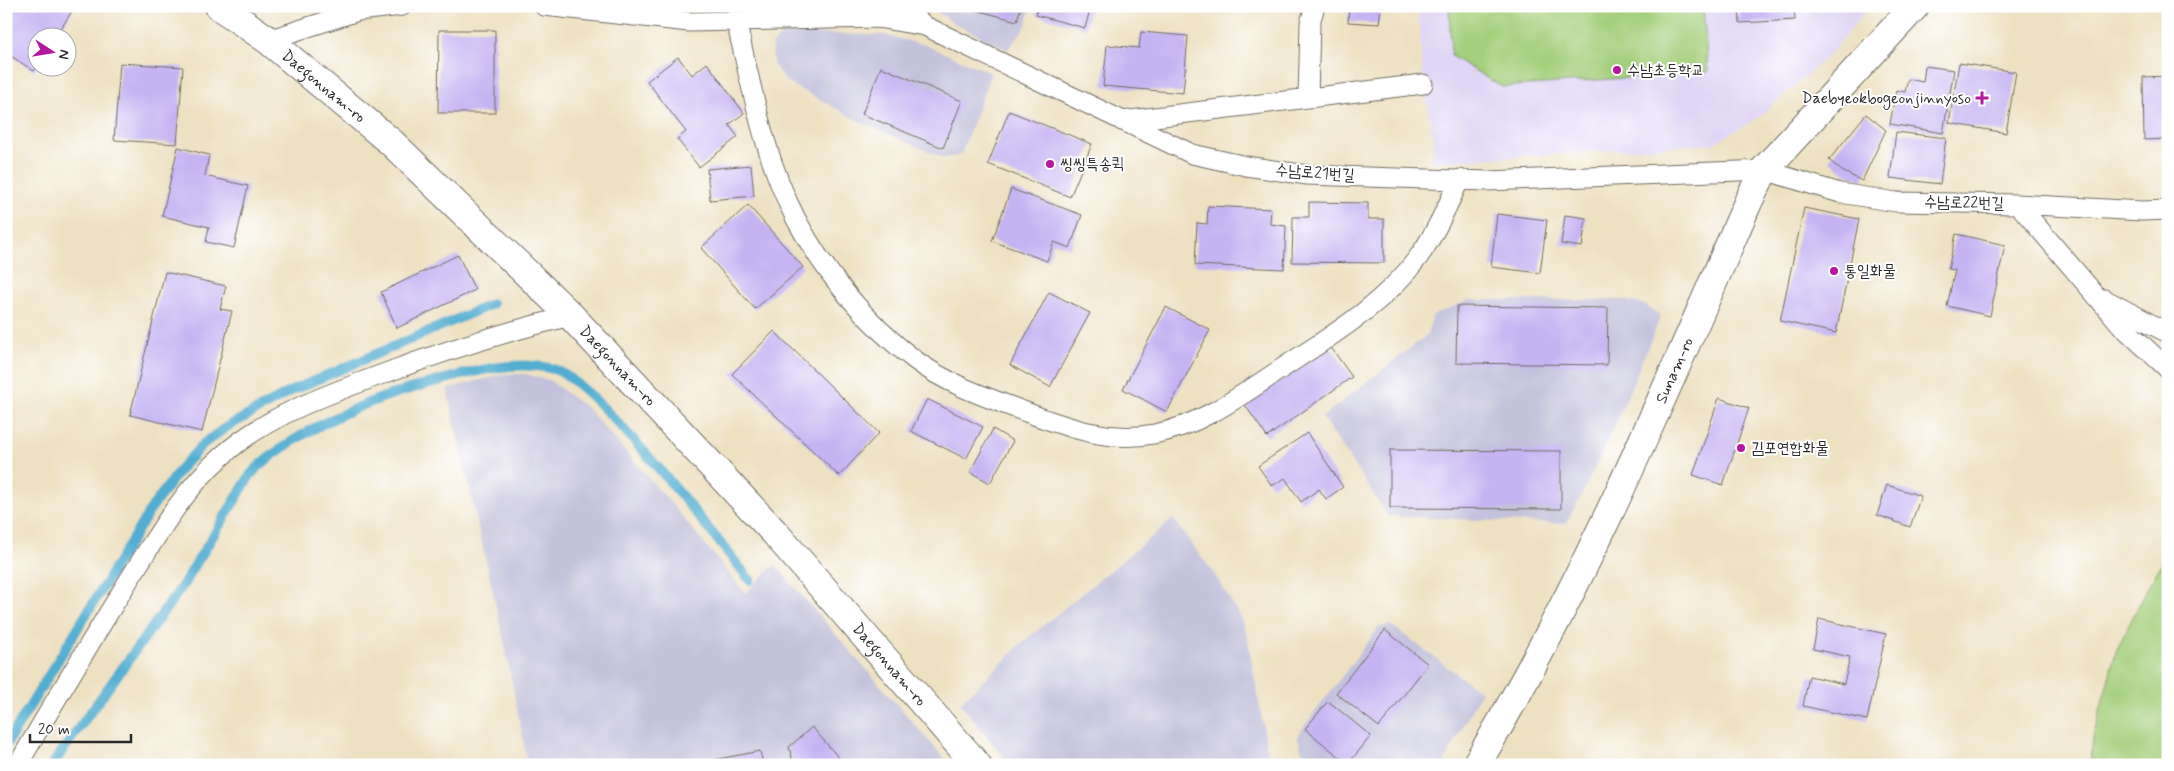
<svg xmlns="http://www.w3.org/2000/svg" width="2174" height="771" font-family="Mynerve,'Poor Story',sans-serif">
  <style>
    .built { fill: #dfd5f5 }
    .industrial { fill: #c3c1db }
    .green { fill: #a4cf7c; stroke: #687d54 }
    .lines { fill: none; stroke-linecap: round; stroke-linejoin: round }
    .stream { stroke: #53add0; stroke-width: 10 }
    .building { fill: #c5b3f2 }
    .lane-casing { stroke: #6f6b60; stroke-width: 21 }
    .secondary-casing { stroke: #6f6b60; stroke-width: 30 }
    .lane { stroke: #fff; stroke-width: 19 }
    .secondary { stroke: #fff; stroke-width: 28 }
    .poi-dot { fill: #b5179e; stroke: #fff; stroke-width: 2 }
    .labels { text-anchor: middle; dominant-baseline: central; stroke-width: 4; stroke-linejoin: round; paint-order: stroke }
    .poi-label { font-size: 16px; fill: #2b2b2b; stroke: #fff; text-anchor: start }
    .street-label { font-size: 16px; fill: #2b2b2b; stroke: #fff }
  </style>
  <rect width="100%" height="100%" fill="#fff"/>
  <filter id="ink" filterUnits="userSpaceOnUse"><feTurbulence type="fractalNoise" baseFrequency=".02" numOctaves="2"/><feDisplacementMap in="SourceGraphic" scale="10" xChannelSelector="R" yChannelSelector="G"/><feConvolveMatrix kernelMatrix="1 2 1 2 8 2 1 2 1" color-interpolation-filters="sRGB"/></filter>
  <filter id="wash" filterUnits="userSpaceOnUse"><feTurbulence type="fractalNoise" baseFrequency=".0096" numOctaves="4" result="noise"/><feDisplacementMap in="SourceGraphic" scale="20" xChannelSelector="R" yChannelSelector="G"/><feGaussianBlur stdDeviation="1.12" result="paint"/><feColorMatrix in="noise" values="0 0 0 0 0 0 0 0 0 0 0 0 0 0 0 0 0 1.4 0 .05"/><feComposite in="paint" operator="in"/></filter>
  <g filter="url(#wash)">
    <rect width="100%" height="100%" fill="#eee1c2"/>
    <!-- built -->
    <path class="built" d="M1418 6H1870L1829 55 1759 117 1713 144 1431 162 1434 142 1423 84Z"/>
    <!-- industrial -->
    <path class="industrial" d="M929 6H1031L1026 26 1007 50 952 22Z
      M783 33 884 35 925 45 991 73 961 155 944 158 863 123 785 81 773 63 772 45Z
      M1469 300H1625L1645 305 1661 316 1613 430 1579 500 1565 524 1388 516 1322 417 1427 335 1433 315Z
      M503 374H525L549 380 588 409 675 508 745 593 775 565 950 765H528L503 637 447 389Z
      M1173 519 1215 575 1240 616 1247 635 1270 765H1010L960 703 1022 643Z
      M1391 625 1481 692 1443 765H1306L1297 736 1379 627Z"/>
    <!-- green -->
    <path class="green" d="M1449 6H1703L1708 72 1502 87 1451 56Z
      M2168 554V765H2090L2093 738 2116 651 2150 583Z"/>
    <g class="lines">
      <!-- stream -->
      <path class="stream" d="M6 745 152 507 182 467 203 444 225 428 293 390 492 304
        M52 765 183 585 251 474C288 436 361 402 413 388 457 376 507 358 553 369 593 379 718 541 750 580"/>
    </g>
    <g id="blocks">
      <!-- building -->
      <path class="building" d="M6 6 74 8 55 38H38V66L34 71 6 53Z
        M961 6H1021L1017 21Z
        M1038 6H1091L1085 28 1036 15Z
        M1349 6H1381L1379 24 1348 22Z
        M1739 6H1794L1795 20 1740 23Z
        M439 30H495V113H438Z
        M1141 32 1188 36 1183 93 1103 86 1107 45 1139 48Z
        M678 57 692 75 707 63 744 113 729 125 738 137 699 167 677 139 686 132 647 81Z
        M120 63 183 67 177 144 114 140Z
        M1959 63 2016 72 2006 133 1949 123Z
        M1925 66 1954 70 1943 133 1890 124 1896 90 1905 92 1908 79 1923 82Z
        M881 67 962 101 943 148 862 114Z
        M2168 76V139L2144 140 2143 77Z
        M1009 111 1092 144 1070 197 988 164Z
        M1866 114 1886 130 1862 181 1842 171 1829 160Z
        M1896 132 1946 138 1940 184 1890 178Z
        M178 147 209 155 205 176 248 186 234 248 206 242 209 227 162 216Z
        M751 165 754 196 710 200 707 169Z
        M1011 189 1082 215 1070 248 1054 242 1047 261 992 241Z
        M1309 202 1368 203V219H1384V263L1292 262 1293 217H1309Z
        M748 205 803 267 755 309 701 248Z
        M1208 206 1271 209 1270 224 1286 226 1284 269 1195 265 1197 223 1207 224Z
        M1804 208 1859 219 1836 333 1780 321Z
        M1497 214 1547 220 1540 273 1491 267Z
        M1565 215 1586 218 1582 247 1561 244Z
        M1956 234 2005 245 1990 316 1947 306 1955 270 1948 269Z
        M458 255 475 290 397 328 381 292Z
        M165 272 226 286 220 309 232 311 202 432 130 415Z
        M1049 292 1090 313 1050 387 1010 365Z
        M1457 306 1608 308 1607 365 1456 363Z
        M1166 307 1210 330 1167 412 1123 389Z
        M774 331 879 433 839 476 732 374Z
        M1330 346 1352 377 1267 437 1245 405Z
        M1719 398 1749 408 1723 485 1693 475Z
        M927 399 983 427 966 459 911 431Z
        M993 429 1013 441 990 483 970 472Z
        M1307 433 1343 487 1326 499 1319 489 1301 502 1285 478 1272 486 1258 466Z
        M1390 450 1561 451V509L1390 508Z
        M1887 485 1921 496 1910 527 1877 515Z
        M1819 619 1886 634 1867 720 1803 706 1809 676 1844 684 1850 657 1813 649Z
        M1385 630 1428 664 1379 727 1336 693Z
        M1328 701 1371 736 1348 764 1305 729Z
        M812 727 845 765H794L789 747Z
        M760 751 763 765H704L703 762Z"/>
    </g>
  </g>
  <g filter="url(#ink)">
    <use href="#blocks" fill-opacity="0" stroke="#6f6b60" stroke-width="1"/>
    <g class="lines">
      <!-- lane casing -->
      <g class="lane-casing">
        <path id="lane" d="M544 6 689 22 877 18 925 26
          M903 6 925 26 1192 154 1246 166 1307 175 1487 181 1764 170 1840 193 1896 202 2018 204 2142 211 2168 210
          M736 21C752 87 764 158 796 219 823 271 868 325 915 360 948 385 992 399 1031 414 1072 429 1110 442 1154 434 1200 426 1243 394 1281 369 1329 337 1383 305 1417 259 1435 235 1447 206 1460 179
          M268 40 358 11 402 6
          M1308 98 1310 23 1315 6
          M1122 121 1423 84
          M2018 204 2122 326 2168 369
          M2104 299 2168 333
          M18 765C53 703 90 643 127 583 155 539 182 491 222 456 264 418 320 397 372 378 438 353 502 332 571 316"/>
      </g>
      <!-- secondary casing -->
      <g class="secondary-casing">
        <g id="secondary">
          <path id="s1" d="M219 6 268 40 392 143 571 316 775 533 977 765"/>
          <path id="s2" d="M1476 765C1584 585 1665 392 1749 200L1764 170 1915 6"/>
        </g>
      </g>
      <!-- lane -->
      <use href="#lane" class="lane"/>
      <!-- secondary -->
      <use href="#secondary" class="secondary"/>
    </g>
  </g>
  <!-- markers -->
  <g class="poi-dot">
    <circle cx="1617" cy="70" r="5"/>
    <path d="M1979.5 90.5h5v5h5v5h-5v5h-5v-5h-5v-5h5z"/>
    <circle cx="1050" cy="164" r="5"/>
    <circle cx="1834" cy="271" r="5"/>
    <circle cx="1741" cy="448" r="5"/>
  </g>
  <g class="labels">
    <!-- poi labels -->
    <g class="poi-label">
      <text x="1627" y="70">수남초등학교</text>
      <text x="1971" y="98" text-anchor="end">Daebyeokbogeonjinnyoso</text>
      <text x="1060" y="164">씽씽특송퀵</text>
      <text x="1844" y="271">통일화물</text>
      <text x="1751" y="448">김포연합화물</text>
    </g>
    <!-- street labels -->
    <g class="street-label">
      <text stroke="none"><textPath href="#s1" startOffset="132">Daegonnam-ro</textPath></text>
      <text transform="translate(1315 173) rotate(4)">수남로21번길</text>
      <text transform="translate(1964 203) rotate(1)">수남로22번길</text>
      <text stroke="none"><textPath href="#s1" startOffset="538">Daegonnam-ro</textPath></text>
      <text stroke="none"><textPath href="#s2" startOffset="442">Sunam-ro</textPath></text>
      <text stroke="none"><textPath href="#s1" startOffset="942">Daegonnam-ro</textPath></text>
    </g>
  </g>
  <!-- margin -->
  <rect width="2174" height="771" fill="none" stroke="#fff" stroke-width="25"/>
  <!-- north arrow -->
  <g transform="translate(52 52) rotate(102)"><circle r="24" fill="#ffffff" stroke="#aaaaaa"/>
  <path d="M0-4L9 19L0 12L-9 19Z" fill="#b5179e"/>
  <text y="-8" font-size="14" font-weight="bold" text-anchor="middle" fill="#2b2b2b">N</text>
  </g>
  <!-- scale -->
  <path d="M30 734v8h101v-8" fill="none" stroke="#2b2b2b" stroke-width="2.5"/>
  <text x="38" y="734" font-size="15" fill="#2b2b2b" stroke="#ffffff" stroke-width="4" paint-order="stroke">20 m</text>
</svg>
